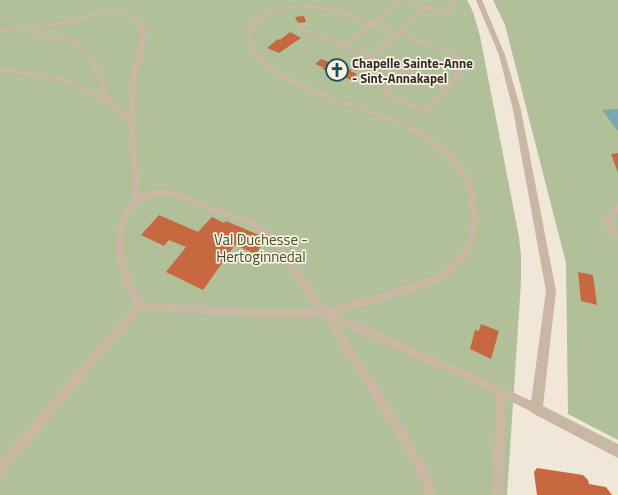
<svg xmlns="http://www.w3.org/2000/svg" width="618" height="495" font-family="'Titillium Web',sans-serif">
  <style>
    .green { fill: #b1c098 }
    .water { fill: #77a9ae }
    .building { fill: #c76840 }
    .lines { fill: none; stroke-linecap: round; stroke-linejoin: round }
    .service { fill: #c9b7a4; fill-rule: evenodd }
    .minor { fill: #c9b7a4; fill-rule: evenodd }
    .labels { text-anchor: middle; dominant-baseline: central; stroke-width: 3.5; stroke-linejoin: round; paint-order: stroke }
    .far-poi-label { font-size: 13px; font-weight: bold; fill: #352b26; stroke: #f9f1e4; text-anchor: start }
    .park-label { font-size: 15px; fill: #42532a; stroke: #f9f1e4 }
  </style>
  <rect width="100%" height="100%" fill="#f1e7d8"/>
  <!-- green -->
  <path class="green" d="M0 0H467L473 12 480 36 519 237 521 256V282L507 495H0Z
    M493 0H618V440L568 414 566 263 505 25Z"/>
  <!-- water -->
  <path class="water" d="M618 109V131L602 110Z"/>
  <!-- building -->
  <path class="building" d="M304 16 306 22 298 23 295 17Z
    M290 32 301 38 279 53 267 48 278 39 280 40Z
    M321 59 352 70 350 71 357 74 351 80 344 77 343 78 322 69 324 68 315 64Z
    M618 153V173L611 154Z
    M159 215 198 232 212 217 224 223 226 221 266 238 256 254 235 245 203 290 166 272 186 247 169 240 164 246 141 235Z
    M578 272 593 275 597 305 581 301Z
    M481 324 499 331 491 359 470 349 475 330 479 331Z
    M537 468 583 475 588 480 589 484 606 487 612 495H537L534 472Z"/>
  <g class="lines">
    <!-- service -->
    <path class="service" d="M397 0H402L376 23 396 31 422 7 405 0H412L445 12 451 6 452 0H456L455 6 448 15H444L426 9 401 32 451 51 463 60 464 68 450 89 428 113H424L380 93V91L400 71 295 28 300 27 344 44 368 24C338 13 306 0 274 13 267 16 260 19 256 25 229 66 350 102 374 111 392 118 412 125 429 136 444 147 464 163 472 181 474 187 475 196 476 202 483 232 470 262 444 279 438 283 428 285 421 288 393 298 365 306 337 314L504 388 540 405 541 409 540 413 536 414 506 399 503 495H491L496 394 336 322 407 432 433 481 436 495H424V486L399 440 323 317H248L141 310 10 466 4 477 0 478V462L2 458 134 305C129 292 122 278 118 264 113 245 116 213 133 200L129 124 115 109 75 86 61 81 0 71V67L64 78 79 84 104 98C99 80 86 46 67 40 56 37 44 38 33 35L31 30 0 32V28C20 28 41 27 60 22 76 18 91 11 108 11 120 10 139 14 145 27 150 42 138 68 136 84 132 121 138 158 140 196L153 190H171L256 222 278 237 310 286 327 308C356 300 387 293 415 282 422 280 430 278 436 275 456 265 469 242 471 221 471 213 470 206 468 199 467 194 467 188 465 183 464 179 459 174 457 170 418 113 323 109 268 69 261 64 254 56 250 48 233 13 288 4 310 5 332 6 351 14 371 22ZM101 14C155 11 139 42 131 76 129 89 129 103 129 116L119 107 112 102C106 83 92 45 71 38 61 34 50 36 40 34L37 33 36 29 63 25ZM373 26 393 33 370 55 348 46ZM398 35 447 53 457 61 458 68 447 85 375 57ZM405 73 444 89 425 109 386 91ZM154 196H171L250 226 272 241 304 292 317 309H248L142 302C137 290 128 275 126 262 123 246 122 223 133 209 138 203 147 199 154 196Z
      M618 203V212L610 224 618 231V239L615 238 601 224 615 204Z"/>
    <!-- minor -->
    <path class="minor" d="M476 0H482L505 55 521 110 556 291 543 406 618 444V458L532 413 530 409 546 291 513 110 499 55Z"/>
  </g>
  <!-- icons -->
  <defs>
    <g id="church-ring" transform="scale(1.15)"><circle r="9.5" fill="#f9f1e4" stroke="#1b4f56" stroke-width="1.5"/><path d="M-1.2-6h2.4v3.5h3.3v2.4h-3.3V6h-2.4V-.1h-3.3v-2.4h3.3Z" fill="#1b4f56"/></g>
  </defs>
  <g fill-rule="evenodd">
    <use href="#church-ring" x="337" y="70"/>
  </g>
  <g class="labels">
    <!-- far-poi labels -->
    <g class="far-poi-label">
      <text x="352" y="63">Chapelle Sainte-Anne<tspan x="352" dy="15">- Sint-Annakapel</tspan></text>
    </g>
    <!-- park labels -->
    <g class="park-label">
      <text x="261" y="239">Val Duchesse -<tspan x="261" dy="17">Hertoginnedal</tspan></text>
    </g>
  </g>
</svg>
